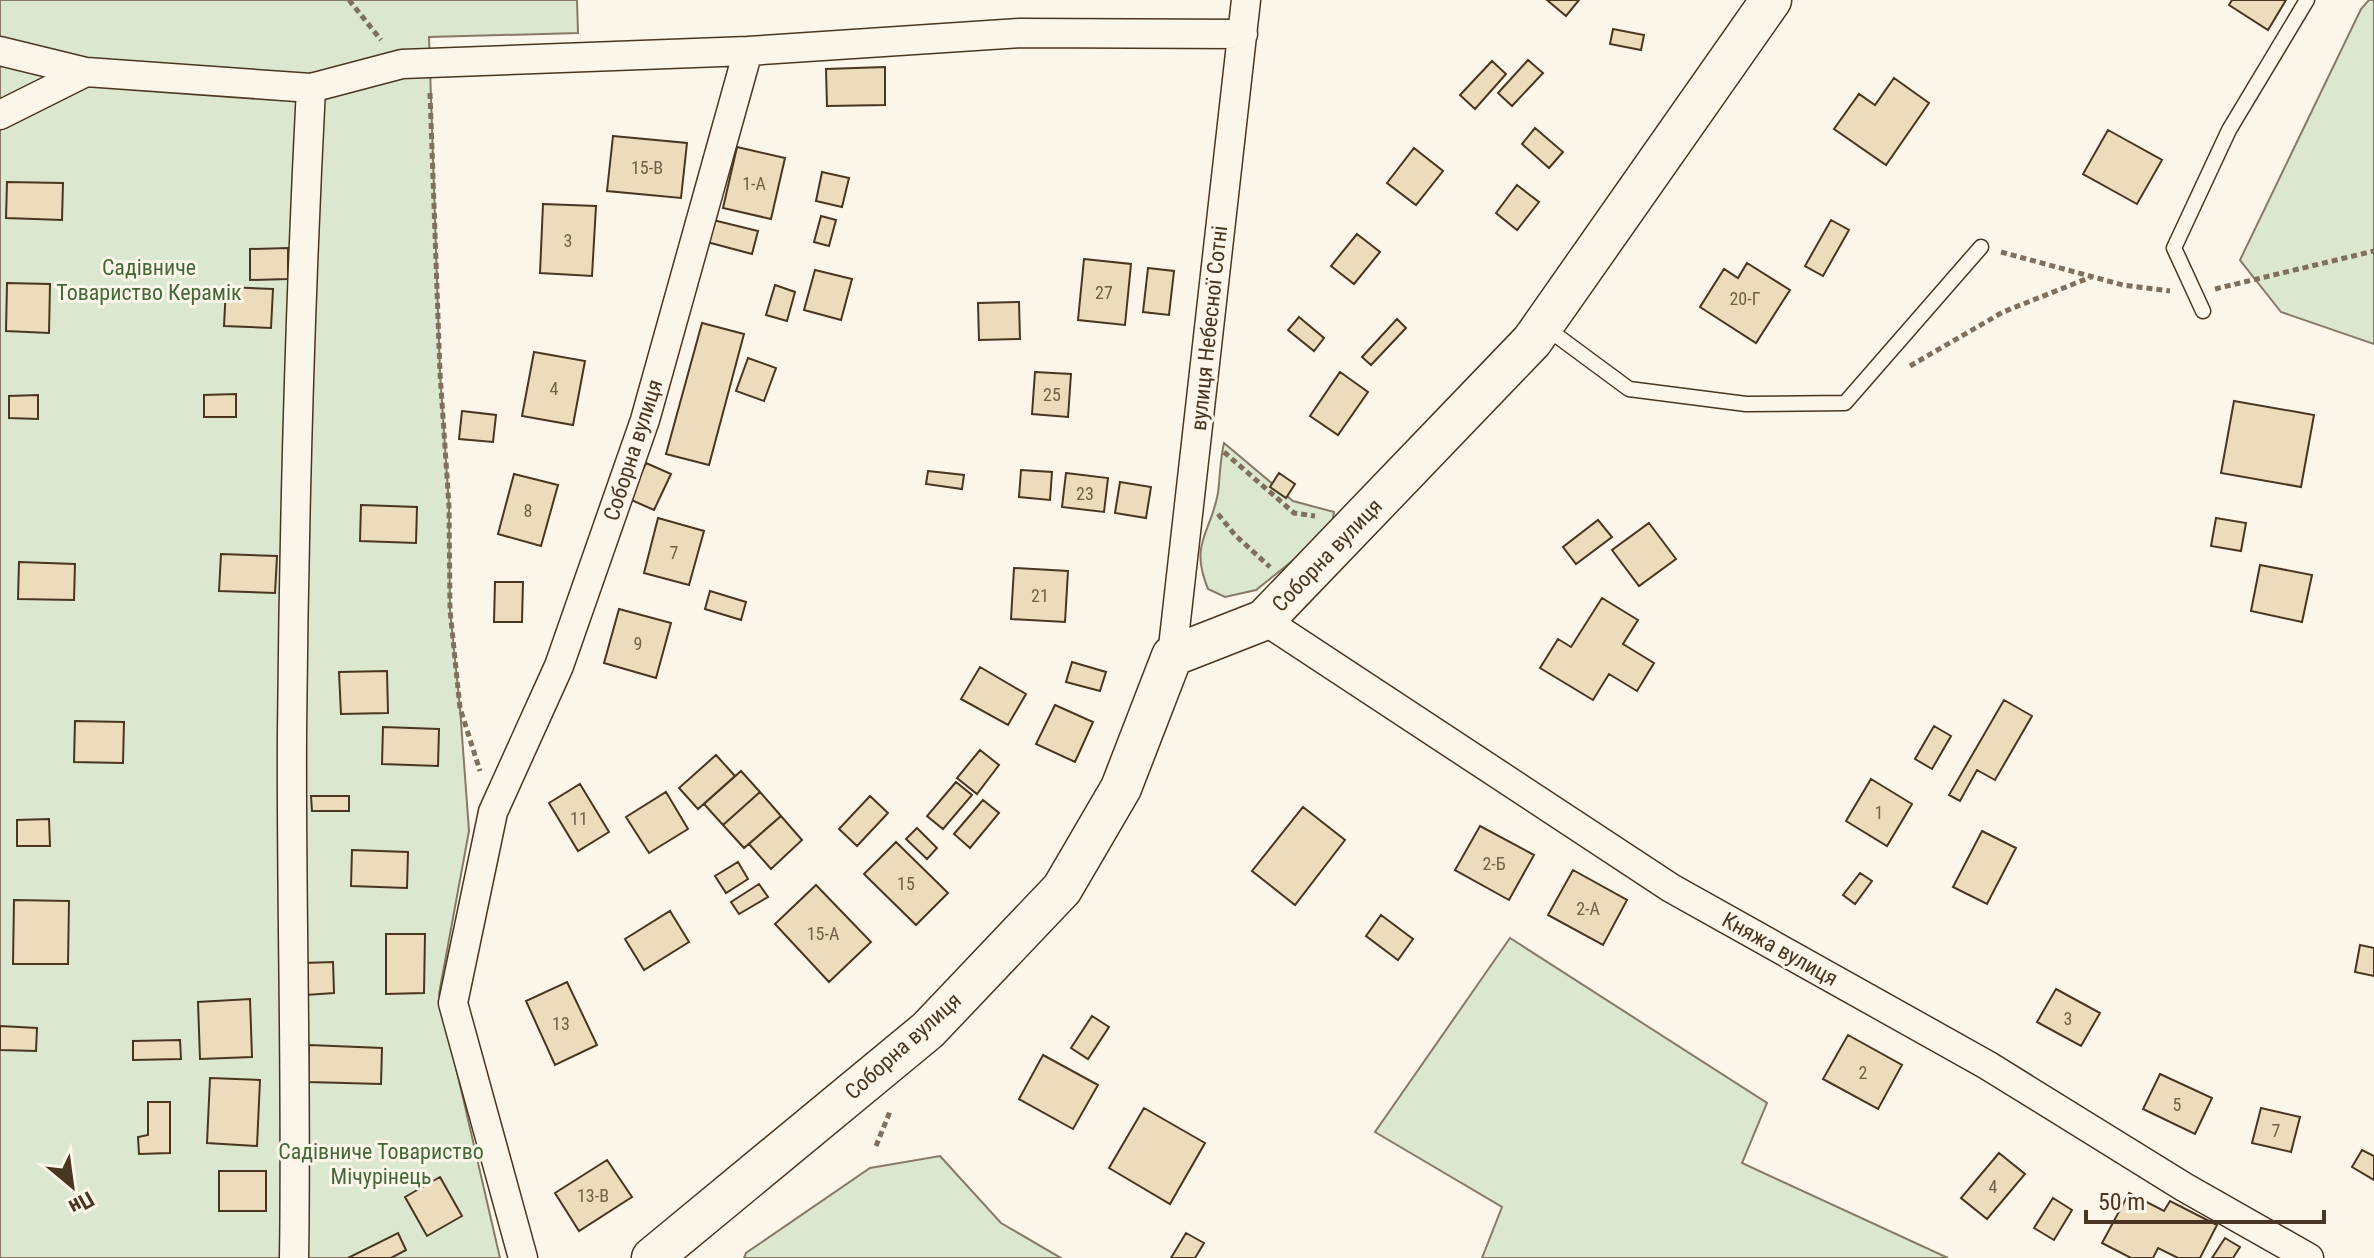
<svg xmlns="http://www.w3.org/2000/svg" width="2374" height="1258" font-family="'Roboto Condensed',sans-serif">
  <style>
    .green { fill: #dce7d0; stroke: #887966; stroke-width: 2 }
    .building { fill: #ecdcbc; stroke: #4a3520; stroke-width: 2 }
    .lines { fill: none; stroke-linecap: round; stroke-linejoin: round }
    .lane-casing { stroke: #4a3520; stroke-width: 17 }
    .street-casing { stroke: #4a3520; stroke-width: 31 }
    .secondary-casing { stroke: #4a3520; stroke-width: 43 }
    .path { stroke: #7f6f5c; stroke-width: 5; stroke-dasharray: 6 4; stroke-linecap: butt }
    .lane { stroke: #fbf6e9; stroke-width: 14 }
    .street { stroke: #fbf6e9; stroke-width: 28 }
    .secondary { stroke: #fbf6e9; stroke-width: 40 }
    .labels { text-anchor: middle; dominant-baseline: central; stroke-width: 6; stroke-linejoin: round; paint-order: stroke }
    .number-label { font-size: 18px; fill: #725f47 }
    .park-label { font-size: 22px; fill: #436837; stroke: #fbf6e9 }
    .street-label { font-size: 22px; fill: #4a3520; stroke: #fbf6e9 }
  </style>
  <rect width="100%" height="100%" fill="#fbf6e9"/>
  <!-- green -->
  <path class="green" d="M0 0H577L578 33 429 37 440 373 449 506 450 610 460 708 469 831 439 994 500 1258H0Z
    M2369 0H2374V344L2281 312 2240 260 2361 9Z
    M1224 443 1293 501 1334 512 1331 530 1256 590 1225 597 1208 589C1189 543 1211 533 1218 493 1220 476 1220 460 1224 443Z
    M1510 938 1767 1103 1742 1163 1948 1258H1482L1502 1207 1375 1132Z
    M940 1156 1001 1223 1061 1258H744L746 1253 870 1168Z"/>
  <!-- building -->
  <path class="building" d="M1547 0H1579L1566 16Z
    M2232 0H2286L2268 30 2229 5Z
    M1613 29 1644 35 1641 50 1610 44Z
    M1528 60 1543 73 1512 106 1498 93Z
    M1492 61 1506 74 1475 109 1460 95Z
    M885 67V105L827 106 826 69Z
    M1894 78 1929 103 1886 165 1834 129 1859 94 1875 105Z
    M1535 128 1563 152 1549 168 1522 144Z
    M2108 130 2162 160 2137 204 2083 174Z
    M613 136 687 143 681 198 607 191Z
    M737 147 785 158 771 219 723 208Z
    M1414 148 1443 171 1416 205 1387 183Z
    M822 172 849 178 842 207 816 201Z
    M7 182 63 183 62 220 6 218Z
    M1517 185 1539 202 1517 230 1496 213Z
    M543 204 596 206 592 276 540 273Z
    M821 216 836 220 829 246 814 242Z
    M713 220 758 231 752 254 707 242Z
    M1831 220 1849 230 1823 276 1805 266Z
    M1357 234 1380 252 1354 284 1331 266Z
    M288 248V279L250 280V249Z
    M1084 259 1131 264 1125 325 1078 320Z
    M1747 263 1790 290 1756 343 1700 307 1724 269 1738 278Z
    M1148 268 1174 271 1169 315 1143 312Z
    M815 270 852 279 841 320 804 310Z
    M7 283 50 284 49 333 6 331Z
    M775 285 795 292 787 321 766 315Z
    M226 287 273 289 271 328 224 326Z
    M1019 302 1020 339 979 340 978 303Z
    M1299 317 1324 338 1314 351 1288 330Z
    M1397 319 1406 328 1371 365 1362 357Z
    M702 323 744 334 709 465 666 454Z
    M534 352 585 361 573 425 522 416Z
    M748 358 776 368 764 401 736 391Z
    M1035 372 1071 374 1068 417 1032 414Z
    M1340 372 1368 392 1338 435 1310 416Z
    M236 394V417H204V395Z
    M38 395V419L9 418V396Z
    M2234 401 2314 415 2301 487 2221 473Z
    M462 411 496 415 493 442 459 439Z
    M646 463 671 474 654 510 629 499Z
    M1021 470 1052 472 1050 500 1019 497Z
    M928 471 964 475 962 489 926 484Z
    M1066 473 1108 478 1104 512 1062 507Z
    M1279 473 1295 484 1286 498 1270 487Z
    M514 474 558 485 541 546 498 534Z
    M1120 482 1151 487 1146 518 1115 513Z
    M361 505 417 507 416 543 360 541Z
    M658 518 704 531 689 585 644 573Z
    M2216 518 2246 523 2241 551 2211 546Z
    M1598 520 1612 537 1576 564 1563 547Z
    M1649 523 1676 559 1639 586 1612 550Z
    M221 554 277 556 275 593 219 591Z
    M19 562 75 564 74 600 18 599Z
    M2260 565 2312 575 2302 622 2251 611Z
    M1014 568 1068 571 1065 622 1011 619Z
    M495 582H523L522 622H494Z
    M710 591 746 602 741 620 705 609Z
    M1602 598 1638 620 1623 644 1654 663 1637 691 1609 674 1593 700 1540 668 1558 639 1571 647Z
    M619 609 671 623 656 678 604 663Z
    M1072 662 1106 672 1100 691 1066 682Z
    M980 667 1026 694 1008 725 961 699Z
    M387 671 388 713 341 714 339 672Z
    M2004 700 2032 716 1995 780 1977 770 1960 801 1949 795Z
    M1055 705 1093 722 1075 762 1036 744Z
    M75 721 124 722 123 763 74 762Z
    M1934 726 1951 736 1932 769 1915 759Z
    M383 727 439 729 438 766 382 764Z
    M980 750 999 765 977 794 957 778Z
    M716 755 735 776 698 809 679 788Z
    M741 771 760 792 723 825 704 804Z
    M1871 779 1912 804 1887 846 1846 821Z
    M956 782 972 795 943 829 927 816Z
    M580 784 609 832 578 851 549 803Z
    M666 792 688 829 649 853 626 817Z
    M760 792 781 816 744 848 723 825Z
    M311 796H349V811H312Z
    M870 796 888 813 857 846 839 829Z
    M983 800 999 813 970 848 954 834Z
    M1303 807 1345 840 1295 905 1252 871Z
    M781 816 802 840 771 869 749 844Z
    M49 819 50 846H17V820Z
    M1480 826 1534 855 1509 900 1455 870Z
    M917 828 937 848 927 859 906 839Z
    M1982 831 2016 848 1987 904 1953 887Z
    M896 842 948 893 916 925 864 874Z
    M352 850 408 852 407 888 351 886Z
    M738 862 748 879 726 893 715 876Z
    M1573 870 1627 900 1603 945 1548 915Z
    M1860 873 1872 881 1855 904 1843 895Z
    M759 884 768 897 739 914 731 902Z
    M816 885 871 942 829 982 775 924Z
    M14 900 69 901 68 964H13Z
    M670 911 689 942 644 970 625 939Z
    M1381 915 1413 939 1398 960 1366 936Z
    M386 934H425L424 993 386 994Z
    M2360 945 2374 948V976L2355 972Z
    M333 962 334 993 306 995 304 963Z
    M567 982 597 1045 555 1065 526 1001Z
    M2056 989 2100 1013 2081 1046 2037 1022Z
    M250 999 252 1057 200 1059 198 1002Z
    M1092 1016 1109 1027 1088 1059 1071 1048Z
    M0 1026 37 1028 36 1051 0 1050Z
    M1848 1035 1902 1065 1878 1109 1823 1079Z
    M180 1040 181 1059 133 1060V1041Z
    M309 1045 382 1048 381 1084 308 1082Z
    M1043 1055 1098 1085 1073 1129 1019 1099Z
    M2160 1074 2212 1098 2195 1134 2143 1109Z
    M210 1078 260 1080 257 1146 207 1143Z
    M148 1102H170V1153L139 1154 138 1137 148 1135Z
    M1144 1108 1205 1143 1170 1204 1109 1168Z
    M2261 1108 2300 1117 2291 1152 2252 1143Z
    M2362 1150 2374 1156V1180L2352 1167Z
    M1999 1153 2025 1174 1987 1219 1961 1198Z
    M607 1160 632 1197 579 1231 555 1193Z
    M219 1171H266V1211H219Z
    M440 1177 462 1216 427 1236 405 1197Z
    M2129 1193 2164 1211 2170 1201 2217 1225 2200 1258H2178L2158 1248 2153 1258H2131L2102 1243Z
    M2053 1198 2072 1210 2054 1240 2034 1228Z
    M398 1233 406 1250 391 1258H348Z
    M1186 1233 1204 1243 1195 1258H1171Z
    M2225 1238 2240 1247 2233 1258H2212Z"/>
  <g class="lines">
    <!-- lane casing -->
    <g class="lane-casing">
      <path id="lane" d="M2203 311 2174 248 2229 130 2307 0
        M1545 327 1629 389 1746 404 1845 403 1981 247"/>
    </g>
    <!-- street casing -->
    <g class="street-casing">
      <path id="street" d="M0 51 86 72
        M0 115 86 72 311 88 402 64 748 51 1020 33 1243 34
        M1264 620 1671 888 1987 1065 2184 1187 2309 1258
        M1172 656 1246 0
        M294 1258C297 1083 291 908 292 733 294 518 300 303 311 88
        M523 1258 453 1003 493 812 559 666 645 420 748 51"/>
    </g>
    <!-- secondary casing -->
    <g class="secondary-casing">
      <path id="secondary" d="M652 1258 928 1030 1062 889 1121 788 1172 656 1264 620 1532 341 1771 0"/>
    </g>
    <!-- path -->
    <path class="path" d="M349 0 381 40
      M430 93 440 373 449 506 450 610 460 708 480 771
      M2001 252 2123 285 2170 291
      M2215 289 2374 251
      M1910 366 2003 312 2091 277
      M1224 452 1294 513 1315 516
      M1218 514 1235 535 1270 567
      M876 1146 891 1109"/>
    <!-- lane -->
    <use href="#lane" class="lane"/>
    <!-- street -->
    <use href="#street" class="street"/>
    <!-- secondary -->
    <use href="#secondary" class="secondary"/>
  </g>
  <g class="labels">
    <!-- number labels -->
    <g class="number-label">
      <text x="647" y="167">15-В</text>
      <text x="754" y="183">1-А</text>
      <text x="568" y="240">3</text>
      <text x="1104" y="292">27</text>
      <text x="1745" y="298">20-Г</text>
      <text x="554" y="388">4</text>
      <text x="1052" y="394">25</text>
      <text x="1085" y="493">23</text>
      <text x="528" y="510">8</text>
      <text x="674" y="552">7</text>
      <text x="1040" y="595">21</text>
      <text x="638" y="643">9</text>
      <text x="1879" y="812">1</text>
      <text x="579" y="818">11</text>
      <text x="1494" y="863">2-Б</text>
      <text x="906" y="883">15</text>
      <text x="1588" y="908">2-А</text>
      <text x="823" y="933">15-А</text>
      <text x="2068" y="1018">3</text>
      <text x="561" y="1023">13</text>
      <text x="1863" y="1072">2</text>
      <text x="2177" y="1104">5</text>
      <text x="2276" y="1130">7</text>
      <text x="1993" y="1186">4</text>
      <text x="593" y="1195">13-В</text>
    </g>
    <!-- park labels -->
    <g class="park-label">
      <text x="149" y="267">Садівниче<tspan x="149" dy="25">Товариство Керамік</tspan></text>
      <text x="381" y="1151">Садівниче Товариство<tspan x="381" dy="25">Мічурінець</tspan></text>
    </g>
    <!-- street labels -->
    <g class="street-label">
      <text transform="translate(1209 328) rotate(-84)">вулиця Небесної Сотні</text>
      <text transform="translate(633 450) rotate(-72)">Соборна вулиця</text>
      <text transform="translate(1327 555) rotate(-46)">Соборна вулиця</text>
      <text transform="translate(1780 949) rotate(29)">Княжа вулиця</text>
      <text transform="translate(903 1046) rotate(-42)">Соборна вулиця</text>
    </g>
  </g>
  <!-- north arrow -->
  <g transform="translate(72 1186) rotate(151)" stroke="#fbf6e9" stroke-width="6" paint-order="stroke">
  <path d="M0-6L14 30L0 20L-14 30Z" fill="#4a3520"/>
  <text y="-12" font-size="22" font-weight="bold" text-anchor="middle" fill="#4a3520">Пн</text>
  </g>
  <!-- scale -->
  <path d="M2086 1210v12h238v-12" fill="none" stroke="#4a3520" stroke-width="4"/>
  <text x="2098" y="1210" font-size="24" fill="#4a3520" stroke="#fbf6e9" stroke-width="6" paint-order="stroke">50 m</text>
</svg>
